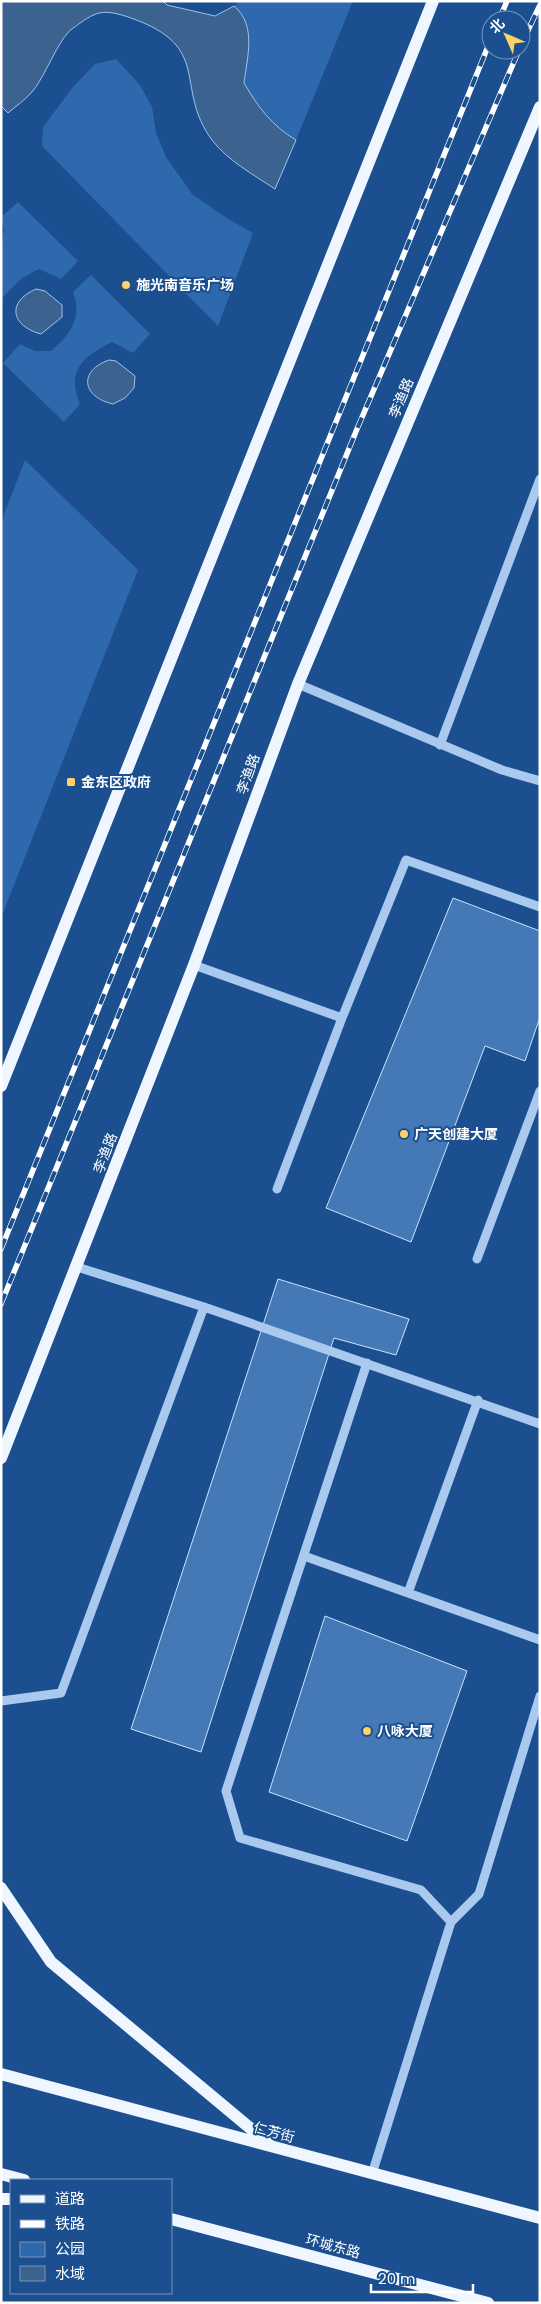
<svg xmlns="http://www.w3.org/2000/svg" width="541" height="2304" font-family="Poppins,'Noto Sans SC',sans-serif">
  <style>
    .green { fill: #2e69ad }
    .water { fill: #3c6290; stroke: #9cc4f0 }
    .building { fill: #4478b7; stroke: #cfe3fa }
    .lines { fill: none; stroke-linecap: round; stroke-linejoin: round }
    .minor { stroke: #a9c9ee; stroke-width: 9 }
    .major { stroke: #f0f6ff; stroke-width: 12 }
    .rail-casing { stroke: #fff; stroke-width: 5.5 }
    .rail { stroke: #1b4f8f; stroke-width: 4; stroke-dasharray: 11; stroke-linecap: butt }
    .poi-dot { fill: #ffd166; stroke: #1b4f8f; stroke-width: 2 }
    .labels { text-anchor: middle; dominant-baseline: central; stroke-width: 4; stroke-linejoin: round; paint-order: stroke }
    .poi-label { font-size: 14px; font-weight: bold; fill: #fff; stroke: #1b4f8f; text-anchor: start }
    .street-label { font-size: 14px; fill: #fff; stroke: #1b4f8f }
  </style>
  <rect width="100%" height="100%" fill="#1b4f8f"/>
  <!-- green -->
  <path class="green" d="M240 1H353L296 140 281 131 261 111 244 83 245 71 234 6Z
    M116 59 140 85 152 107 156 133 166 157 192 194 225 217 253 233 218 326 42 146 43 127 73 87 95 64Z
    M18 202 78 261 61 279 39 269 22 278 3 297 1 312V251L4 229 1 217Z
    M91 275 150 334 133 353 112 342C83 357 66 370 80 404L64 422 3 363 20 344 35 351H51C70 335 83 317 73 292Z
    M25 460 138 570 1 918V522Z"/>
  <!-- water -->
  <path class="water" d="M1 1H163L167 5 215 16 234 6C257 25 247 58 244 83 258 107 272 126 296 140L275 189C254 175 227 160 212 140 173 87 214 47 131 18 102 8 96 11 72 29 58 39 45 78 31 93 25 100 16 106 8 113L1 106Z
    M36 289 45 291 62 305V317L41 334C11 326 6 302 36 289Z
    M109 360 116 361 135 376 134 388 125 398 113 404C82 397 78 371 109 360Z"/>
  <!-- building -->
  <path class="building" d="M453 898 540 931V1017L525 1061 485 1046 411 1242 326 1208Z
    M278 1279 409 1319 396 1355 334 1338 201 1752 131 1729Z
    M325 1616 467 1671 407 1841 269 1792Z"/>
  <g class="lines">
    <!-- minor -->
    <path class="minor" d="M298 684 502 770 540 781
      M440 745 540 479
      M194 965 342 1018
      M277 1189 342 1018 406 860 540 907
      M477 1259 540 1091
      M77 1267 204 1307 540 1424
      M367 1363 226 1791 240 1838 421 1890 451 1922
      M304 1556 540 1640
      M408 1593 478 1400
      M1 1701 61 1693 204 1307
      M372 2174 451 1922 479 1894 540 1696"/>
    <!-- major -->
    <path class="major" d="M1 1086 433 1
      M1 1458 194 965 298 684 540 107
      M1 1888 51 1962 268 2143
      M1 2074 540 2218
      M1 2174 24 2180
      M1 2199H11
      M171 2219 488 2303"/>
    <!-- rail casing -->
    <g class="rail-casing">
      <path id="rail" d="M499 20 507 1
        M521 45 540 5
        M1 1249 491 39
        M1 1304 357 429 519 50"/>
    </g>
    <!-- rail -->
    <use href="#rail" class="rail"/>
  </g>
  <!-- markers -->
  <g class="poi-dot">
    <circle cx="126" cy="285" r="5"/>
    <rect x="66" y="777" width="10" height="10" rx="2.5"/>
    <circle cx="404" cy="1134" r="5"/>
    <circle cx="367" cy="1731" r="5"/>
  </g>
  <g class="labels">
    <!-- poi labels -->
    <g class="poi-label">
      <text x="136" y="285">施光南音乐广场</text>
      <text x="81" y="782">金东区政府</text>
      <text x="414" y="1134">广天创建大厦</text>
      <text x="377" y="1731">八咏大厦</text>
    </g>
    <!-- street labels -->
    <g class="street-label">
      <text transform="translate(401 398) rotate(-67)">李渔路</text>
      <text transform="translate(248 774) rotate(-70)">李渔路</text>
      <text transform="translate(105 1153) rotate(-69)">李渔路</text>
      <text transform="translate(274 2132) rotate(15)">仁芳街</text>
      <text transform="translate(333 2246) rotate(15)">环城东路</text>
    </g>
  </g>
  <!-- border -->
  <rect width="541" height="2304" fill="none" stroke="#ffffff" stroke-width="5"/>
  <!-- legend -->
  <rect x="10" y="2179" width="162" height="115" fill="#1b4f8f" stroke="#7695bc"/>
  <rect x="20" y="2195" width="25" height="8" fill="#f0f6ff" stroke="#7695bc"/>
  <text x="55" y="2204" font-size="15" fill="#ffffff">道路</text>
  <rect x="20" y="2220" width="25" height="8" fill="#ffffff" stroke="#7695bc"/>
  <text x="55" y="2229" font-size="15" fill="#ffffff">铁路</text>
  <rect x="20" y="2242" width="25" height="15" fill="#2e69ad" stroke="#7695bc"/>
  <text x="55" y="2254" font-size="15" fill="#ffffff">公园</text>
  <rect x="20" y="2266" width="25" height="15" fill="#3c6290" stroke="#7695bc"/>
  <text x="55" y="2279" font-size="15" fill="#ffffff">水域</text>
  <!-- north arrow -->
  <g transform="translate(506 35) rotate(315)"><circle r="24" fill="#1b4f8f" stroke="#7695bc"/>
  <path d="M0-4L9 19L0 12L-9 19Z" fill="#ffd166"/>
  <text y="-8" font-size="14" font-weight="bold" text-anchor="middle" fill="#ffffff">北</text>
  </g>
  <!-- scale -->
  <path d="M371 2284v8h102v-8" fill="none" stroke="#ffffff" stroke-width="2.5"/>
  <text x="378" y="2284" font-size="15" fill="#ffffff" stroke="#1b4f8f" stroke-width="4" paint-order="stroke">20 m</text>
</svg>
